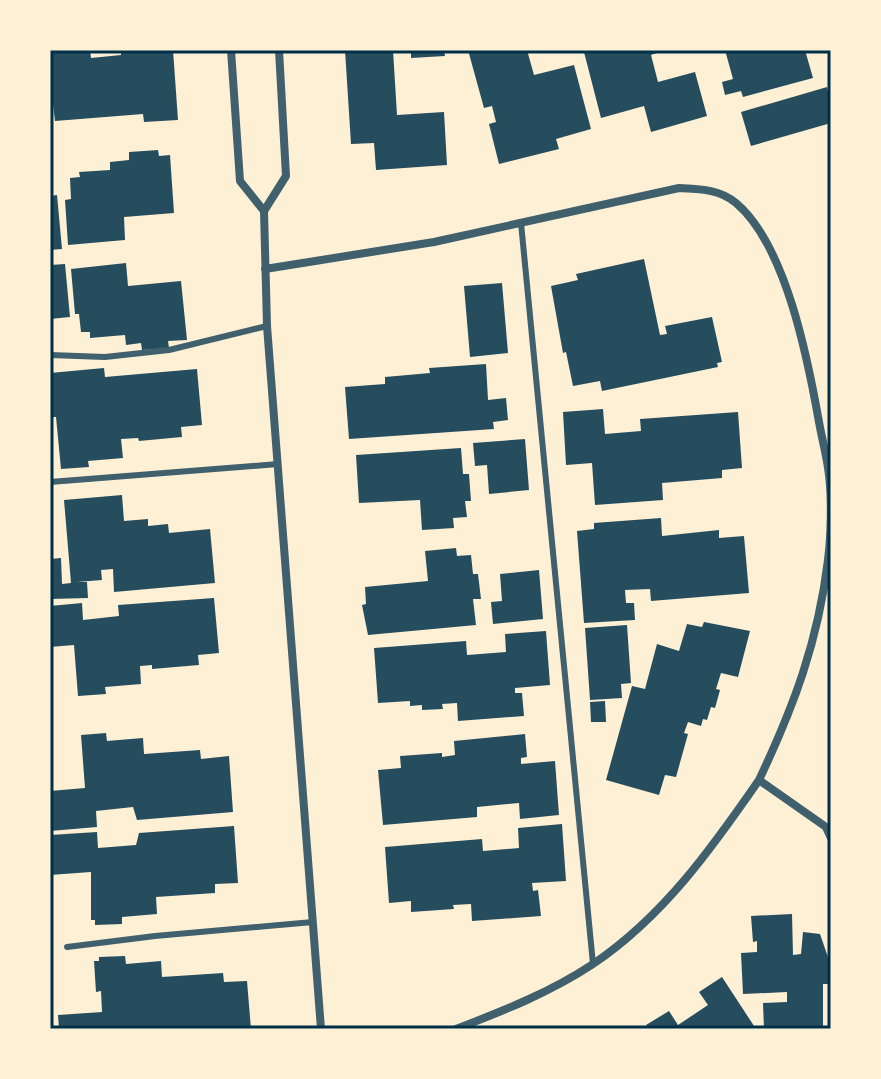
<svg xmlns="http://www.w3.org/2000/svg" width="881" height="1079" font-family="Rubik,sans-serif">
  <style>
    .building { fill: #264d5e }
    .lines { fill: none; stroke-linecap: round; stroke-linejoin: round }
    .service { stroke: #3f606c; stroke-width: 6 }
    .minor { stroke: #3f606c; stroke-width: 8 }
    .neatline { fill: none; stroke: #003049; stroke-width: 3 }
  </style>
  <rect width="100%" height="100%" fill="#fdf0d5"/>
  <!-- building -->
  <path class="building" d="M50 50H90L91 58 121 55V52L173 50 178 120 144 122 143 114 55 121 50 80Z
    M345 50H393L397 115 444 112 447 165 376 170 374 143 351 144Z
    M411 50H444L445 56 411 58Z
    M468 50H527L534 75 574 65 591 129 556 139 559 149 499 164 489 124 496 122 492 106 484 108Z
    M593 50H665L651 55 658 82 695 72 707 116 651 132 644 106 601 118 584 52Z
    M725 50H805L813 78 743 97 741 91 725 95 722 82 733 79Z
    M827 87 831 103V123L751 146 741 112Z
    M158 150 159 156 170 155 174 213 124 217 125 240 68 245 65 200 71 199 70 178 80 177 79 172 110 170V162L129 160V152Z
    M57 195 62 249 50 250V196Z
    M644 259 660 335 667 334 665 326 712 317 722 362 717 363 718 367 602 391 600 381 573 386 566 352 563 353 551 286 578 280 576 274Z
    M126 263 128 286 181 281 187 340 168 341 169 348 142 350 141 343 126 345 125 335 90 338V332H81L79 314H75L71 269Z
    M65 264 70 317 50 319V265Z
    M502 283 508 353 470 357 464 286Z
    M486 364 488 400 506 398 508 420 493 422 494 429 349 439 345 387 385 384V377L430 373 429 368Z
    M104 368 105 377 197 369 202 425 181 427 182 437 139 441 138 438 121 439 123 458 88 461 89 467 61 469 56 417H50V373Z
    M603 409 605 434 641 431 640 419 738 412 742 468 722 470V478L662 483 663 500 595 505 592 463 566 465 563 412Z
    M525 439 529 490 489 494 487 465 475 466 473 443Z
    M461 448 463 474H469L471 501H465L467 517 453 518 454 528 422 530 420 500 359 503 356 455Z
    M122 495 124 521 148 519V526L168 524 169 533 210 529 215 583 114 592 113 569 101 570 102 580 77 582H87L88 598 50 599V559L61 558 62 584 71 583 64 500Z
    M661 518 662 536 719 530V538L744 536 749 593 651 601 650 589 625 590 626 603H634L635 620 584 623 577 531 594 529V523Z
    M456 548 457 556 471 555 473 574H478L481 599H473L476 625 368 635 362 605 366 604 365 587 428 581 425 551Z
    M539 570 543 619 493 624 491 602 502 601 500 574Z
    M214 598 219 653 198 655 199 665 152 669V665L140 666 141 684 105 687 106 694 78 696 74 645 50 647V606L82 603 83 620 119 616 118 605Z
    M704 622 750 631 738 677 721 673 716 689 720 690 715 708 711 707 707 720 703 719 701 726 688 722 684 733 688 734 676 777 665 775 659 795 606 780 632 686 645 689 657 644 679 651 687 624 702 627Z
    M627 625 631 683 621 684 622 698 590 700 585 628Z
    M546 631 550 685 515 688V693H522L524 716 458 721 457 703 442 704 443 709 422 710V705L410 706V701L378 703 374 648 466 641 467 655 506 652 505 634Z
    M605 701 606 722H591L590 702Z
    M106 733 107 741 143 738 144 754 200 750 201 759 229 756 233 812 137 820 133 807 96 811 97 827 50 831V791L85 788 81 735Z
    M525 734 527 757 521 758V764L555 761 559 815 520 819 519 803 477 807V817L383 825 378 770 401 768 400 756 442 753V757L455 755 454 741Z
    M562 824 566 881 532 883 533 891 538 890 541 916 472 921 471 904 453 905 454 909 411 912V901L389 903 385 847 482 839 483 851 519 848 518 828Z
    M234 826 238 883 215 884V893L156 897 157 914 122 917V924L95 925V920H91V872L50 875V835L97 832 98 848 136 845 139 833Z
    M792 914 793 955 801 954 803 932 820 934 831 966V984H823V1027L764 1029 763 1003 787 1002V992L743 994 741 953 757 952V941L753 942 751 916Z
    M125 956 126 964 161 961 162 977 223 973 224 982 247 981 251 1029H59L58 1015 102 1012 101 991 96 992 94 961H99V957Z
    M722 977 756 1029H649L646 1025 669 1011 678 1025 708 1005 699 992Z"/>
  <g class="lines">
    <!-- service -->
    <path class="service" d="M521 223 593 964
      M50 355 105 357 169 350 267 326
      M50 482 278 464
      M67 947 155 936 313 922"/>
    <!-- minor -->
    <path class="minor" d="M231 50 240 181 264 211
      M279 50 286 176 264 211 267 326 321 1029
      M265 269 434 242 679 188C699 189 720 189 736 203 786 245 808 360 819 422 822 439 827 457 829 475 832 500 831 536 828 560 818 642 794 706 759 780L826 827 831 838
      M456 1029C503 1011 551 992 593 964 663 917 712 848 759 780"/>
  </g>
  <!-- border -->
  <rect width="881" height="1079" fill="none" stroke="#fdf0d5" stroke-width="104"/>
  <rect x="52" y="52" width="777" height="975" class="neatline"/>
</svg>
